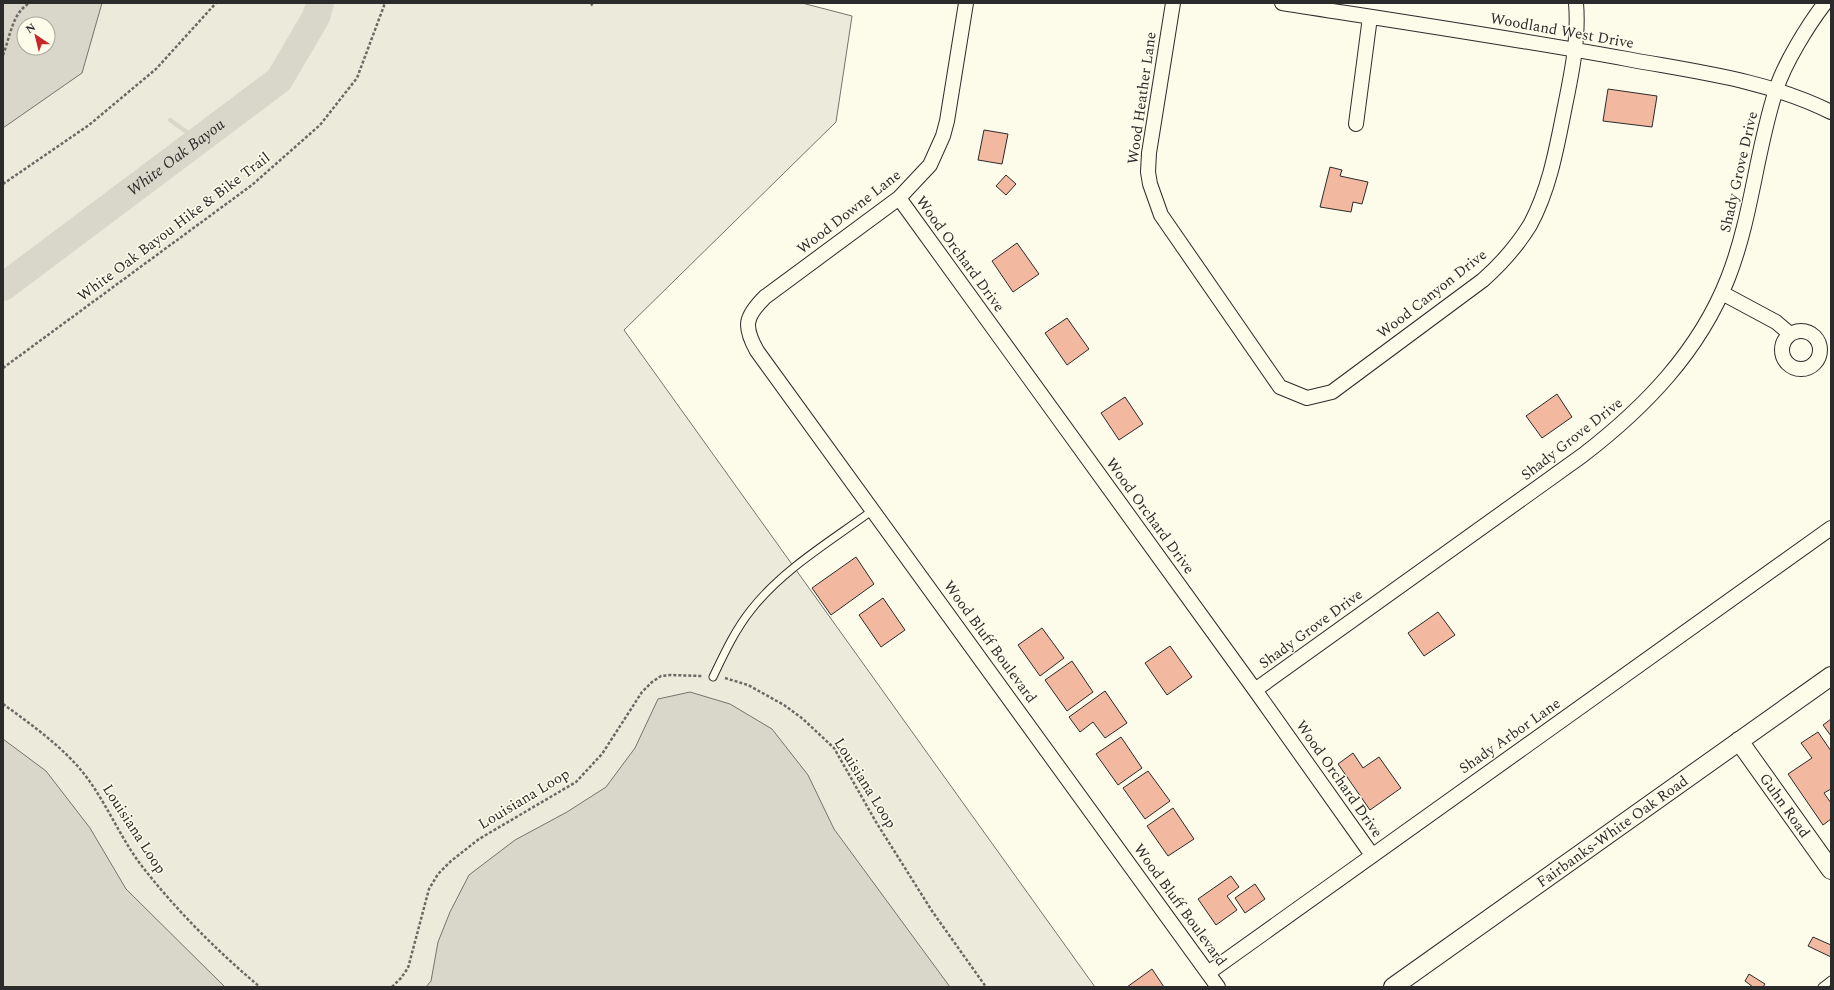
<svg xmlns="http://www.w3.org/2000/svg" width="1834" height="990" font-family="Spectral,serif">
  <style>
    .green { fill: #ecebdb; stroke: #74746e; fill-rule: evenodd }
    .water { fill: #d8d7c9; stroke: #74746e; fill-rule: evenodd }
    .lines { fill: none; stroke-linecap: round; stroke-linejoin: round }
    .stream { stroke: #d8d7c9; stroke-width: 4.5 }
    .river { stroke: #d8d7c9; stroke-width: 28 }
    .building { fill: #f2b8a0; stroke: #2b2b2b }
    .service-casing { stroke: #2b2b2b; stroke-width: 9 }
    .minor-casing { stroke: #2b2b2b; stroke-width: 16 }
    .tertiary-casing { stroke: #2b2b2b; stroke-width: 20 }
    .path { stroke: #6a6964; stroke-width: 2.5; stroke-dasharray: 3 2; stroke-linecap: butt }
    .service { stroke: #fdfbea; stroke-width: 7 }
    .minor { stroke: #fdfbea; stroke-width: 14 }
    .tertiary { stroke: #fdfbea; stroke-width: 18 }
    .labels { text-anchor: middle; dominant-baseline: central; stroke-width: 3; stroke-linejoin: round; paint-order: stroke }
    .street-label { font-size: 15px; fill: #2b2b2b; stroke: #fdfbea }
    .water-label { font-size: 16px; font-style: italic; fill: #2b2b2b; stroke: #fdfbea }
  </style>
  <rect width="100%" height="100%" fill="#fdfbea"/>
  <!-- green -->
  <path class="green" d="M3 3H802L852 16 836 122 624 330 1095 987H3ZM24 24H48V48H24Z"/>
  <!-- water -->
  <path class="water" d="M3 3H102L82 73 3 128ZM24 24H48V48H24Z
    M690 692 730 704 772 729 808 775 834 829 950 987H426L431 981 438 942 450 912 469 875 515 840 567 812 606 787 635 748 658 699Z
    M3 739 46 771 90 828 126 889 225 987H3Z"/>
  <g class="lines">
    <!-- stream -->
    <path class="stream" d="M170 120 198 140"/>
    <!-- river -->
    <path class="river" id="s1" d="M3 287 279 80 316 17 320 3"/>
  </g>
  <!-- building -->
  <path class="building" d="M1608 89 1657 96 1652 127 1603 121Z
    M984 130 1008 134 1002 164 978 160Z
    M1330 167 1342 170 1340 176 1368 182 1362 204 1353 202 1351 212 1320 207Z
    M1006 175 1016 184 1006 195 996 186Z
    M1017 243 1039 274 1013 292 992 261Z
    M1067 318 1089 349 1067 365 1045 333Z
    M1557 394 1572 417 1542 438 1526 416Z
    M1125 397 1143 424 1119 440 1101 413Z
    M856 557 874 584 831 615 812 588Z
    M883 598 905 630 881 647 859 615Z
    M1438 612 1455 635 1424 656 1408 633Z
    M1042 628 1064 658 1040 676 1018 645Z
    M1170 646 1192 677 1167 695 1145 663Z
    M1072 661 1093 692 1067 711 1045 680Z
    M1105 691 1127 723 1105 738 1093 722 1080 732 1069 717Z
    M1831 719V736L1823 725Z
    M1818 732 1831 751V789L1824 793 1831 803V819L1823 825 1788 774 1812 758 1801 743Z
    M1121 737 1142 768 1118 785 1096 754Z
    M1353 753 1363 768 1379 757 1401 788 1370 810 1338 764Z
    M1148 771 1170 801 1145 819 1123 788Z
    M1173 808 1194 839 1168 856 1147 826Z
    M1231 876 1239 887 1227 896 1237 910 1216 925 1198 899Z
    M1255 884 1265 899 1245 913 1235 898Z
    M1813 937 1831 945V957L1808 946Z
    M1152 969 1164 987H1127Z
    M1749 974 1765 984 1763 987H1753L1745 981Z"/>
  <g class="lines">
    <!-- service casing -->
    <g class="service-casing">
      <path id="service" d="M713 677C724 654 735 630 751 610 783 569 831 541 873 510
        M1822 987 1831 980"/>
    </g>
    <!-- minor casing -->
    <g class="minor-casing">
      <path id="minor" d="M966 3 947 121 943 136 930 165 899 198 765 297C745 317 743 326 757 351L1218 987
        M1173 3 1149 153 1148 172 1150 184 1161 215 1280 387 1307 398 1332 392 1483 280C1501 264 1517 246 1530 225 1550 188 1557 146 1565 106 1572 72 1579 37 1576 3
        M1282 3C1397 21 1512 38 1627 59 1697 72 1767 80 1831 112
        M1356 124 1370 17
        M899 198 1255 690 1372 855
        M1722 293 1776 322 1789 333
        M1782 350a19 19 0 1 1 38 0a19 19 0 1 1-38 0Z
        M1255 690 1583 455C1644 408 1699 352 1728 278 1752 217 1756 151 1776 90 1784 64 1808 25 1825 3
        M1208 973 1831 528"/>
    </g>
    <!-- tertiary casing -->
    <g class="tertiary-casing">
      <g id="tertiary">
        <path id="s2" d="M1739 741 1831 870"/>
        <path id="s3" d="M1393 987 1831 676"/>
      </g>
    </g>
    <!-- path -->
    <path class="path" d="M591 3 593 7
      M3 55C10 38 12 12 30 3
      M3 184 89 125 156 69 216 3
      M3 368 252 185 320 125 357 78 385 3
      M725 678 748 685 784 705 803 719 834 748 876 822 932 911 986 987
      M3 704C32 725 63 747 85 775 107 804 120 837 141 865 176 910 217 951 260 987
      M392 987 401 978 408 968 429 889 438 874 451 861 479 839 576 782 602 754 642 692 652 682 661 676 670 675 702 676"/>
    <!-- service -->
    <use href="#service" class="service"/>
    <!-- minor -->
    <use href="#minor" class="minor"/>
    <!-- tertiary -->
    <use href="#tertiary" class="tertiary"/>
  </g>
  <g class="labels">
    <!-- street labels -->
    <g class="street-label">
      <text transform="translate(1562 31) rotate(10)">Woodland West Drive</text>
      <text transform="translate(1142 98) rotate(-82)">Wood Heather Lane</text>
      <text transform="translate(1739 172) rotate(-77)">Shady Grove Drive</text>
      <text transform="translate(849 212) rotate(-38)">Wood Downe Lane</text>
      <text transform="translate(174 227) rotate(-37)">White Oak Bayou Hike &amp; Bike Trail</text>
      <text transform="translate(960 254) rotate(54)">Wood Orchard Drive</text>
      <text transform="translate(1432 294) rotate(-38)">Wood Canyon Drive</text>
      <text transform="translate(1572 439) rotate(-38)">Shady Grove Drive</text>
      <text transform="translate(1150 516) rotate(54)">Wood Orchard Drive</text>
      <text transform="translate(1311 629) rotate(-36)">Shady Grove Drive</text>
      <text transform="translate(990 642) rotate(54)">Wood Bluff Boulevard</text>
      <text transform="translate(1510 736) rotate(-35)">Shady Arbor Lane</text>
      <text transform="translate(1339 779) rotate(55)">Wood Orchard Drive</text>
      <text transform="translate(865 783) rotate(58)">Louisiana Loop</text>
      <text transform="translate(524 799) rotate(-31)">Louisiana Loop</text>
      <text stroke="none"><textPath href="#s2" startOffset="79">Guhn Road</textPath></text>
      <text transform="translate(134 829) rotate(57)">Louisiana Loop</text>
      <text stroke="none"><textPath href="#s3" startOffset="269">Fairbanks-White Oak Road</textPath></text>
      <text transform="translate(1180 905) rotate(54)">Wood Bluff Boulevard</text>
    </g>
    <!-- water labels -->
    <g class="water-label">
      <text stroke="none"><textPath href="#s1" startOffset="216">White Oak Bayou</textPath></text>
    </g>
  </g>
  <!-- border -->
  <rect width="1834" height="990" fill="none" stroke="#2b2b2b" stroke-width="8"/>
  <!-- north arrow -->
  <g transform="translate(36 36) rotate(325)"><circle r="19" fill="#fdfbea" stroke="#a9a89e"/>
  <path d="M0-3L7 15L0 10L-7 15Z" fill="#c62828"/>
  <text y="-6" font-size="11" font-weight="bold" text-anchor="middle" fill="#2b2b2b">N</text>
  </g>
</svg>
